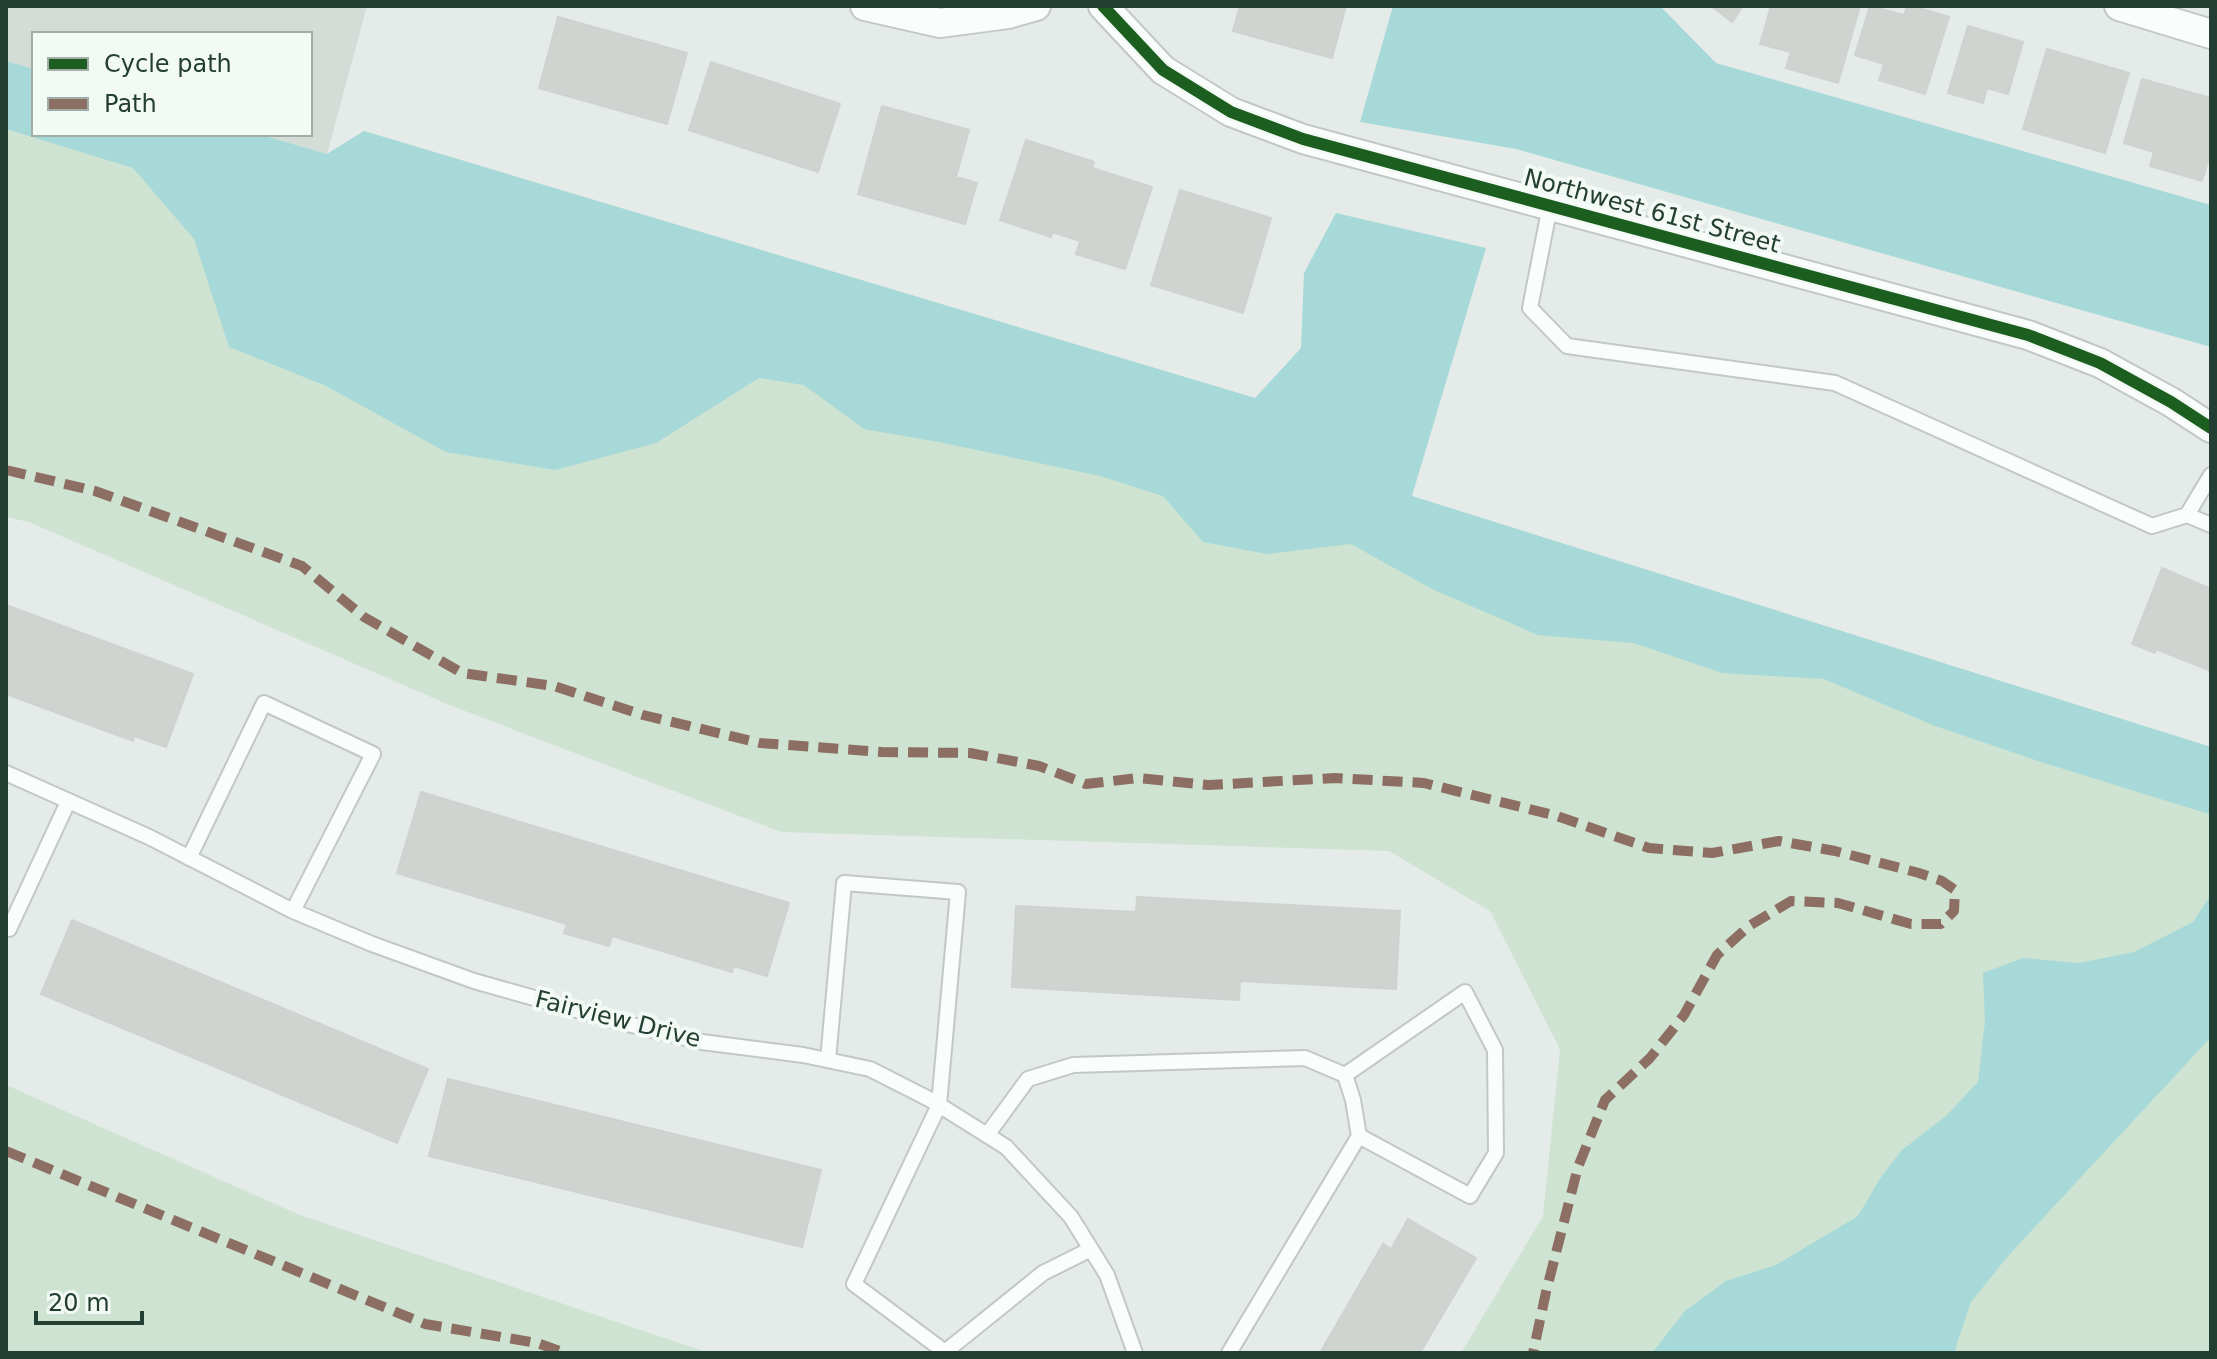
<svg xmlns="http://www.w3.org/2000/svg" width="2217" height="1359" font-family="'DejaVu Sans',sans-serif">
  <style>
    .built { fill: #d3dcd7 }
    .green { fill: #cee3d2 }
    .water { fill: #a6d9d8 }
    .building { fill: #cfd4d1; stroke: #ced3d0; stroke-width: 2 }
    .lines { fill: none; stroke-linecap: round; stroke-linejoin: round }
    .service-casing { stroke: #c2c8c5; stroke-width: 18 }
    .minor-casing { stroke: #c2c8c5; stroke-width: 32 }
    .service { stroke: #fbfcfc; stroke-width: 14 }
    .minor { stroke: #fbfcfc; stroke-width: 28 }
    .quiet { stroke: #8d6e63; stroke-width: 10; stroke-dasharray: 20 10; stroke-linecap: butt }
    .cycleway-casing { stroke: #f3f9f5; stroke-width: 17 }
    .cycleway { stroke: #1b5e20; stroke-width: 12 }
    .labels { text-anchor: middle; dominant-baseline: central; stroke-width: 8; stroke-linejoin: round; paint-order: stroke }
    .street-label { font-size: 24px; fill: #233e32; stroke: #f3f9f5 }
  </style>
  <rect width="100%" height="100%" fill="#e5ebe8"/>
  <!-- built -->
  <path class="built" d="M6 6H367L327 154 258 134H310V34H34V69L6 61Z"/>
  <!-- green -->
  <path class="green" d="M6 61 34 69V134H258L327 154 364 131 1255 398 1411 496 2211 747V1353H1461L1543 1216 1560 1049 1490 911 1389 851 781 832 447 704 29 522 6 517Z
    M6 1085 300 1215 709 1353H6Z"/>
  <!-- water -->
  <path class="water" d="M1393 6H1660L1716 63 2211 205V347L1516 149 1360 122Z
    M6 61 34 69V134H258L327 154 364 131 1255 398 1301 348 1304 273 1336 213 1486 248 1412 496 2211 747V817L2209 814 2041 762 1935 726 1824 679 1722 673 1634 643 1538 635 1432 589 1351 544 1267 554 1203 542 1163 496 1100 476 944 443 864 429 804 385 759 378 656 443 555 470 446 452 326 386 229 347 194 239 133 168 6 129Z
    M2211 895V1037L2008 1256 1971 1302 1957 1343 1955 1353H1652L1685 1311 1726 1281 1776 1265 1858 1216 1881 1177 1902 1150 1946 1116 1978 1082 1985 1022 1983 973 2023 958 2079 963 2134 952 2193 922Z"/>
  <!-- building -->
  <path class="building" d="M1240 6H1346L1332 58 1233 31Z
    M1711 6H1743L1732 22Z
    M1771 6H1860L1838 83 1786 68 1791 52 1760 44Z
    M1870 6 1904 15 1907 6H1912L1949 17 1925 94 1879 80 1884 64 1855 55Z
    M558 17 687 53 667 124 539 88Z
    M1968 26 2023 42 2008 94 1987 88 1983 103 1948 93Z
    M2047 49 2129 73 2105 153 2023 129Z
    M711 62 840 104 818 172 689 130Z
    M2142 79 2211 98V151L2202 181 2150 166 2154 152 2124 143Z
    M882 106 969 130 956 177 977 183 965 224 858 194Z
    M1026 140 1094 162 1092 168 1152 187 1125 269 1076 254 1080 241 1052 232 1051 237 1000 220Z
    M1180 190 1271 218 1243 313 1151 285Z
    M2162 568 2211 589V671L2156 649 2155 653 2132 644Z
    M6 605 193 674 166 747 134 736 133 741 6 694Z
    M421 792 789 903 767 976 734 966 732 972 612 936 609 946 564 933 567 924 397 873Z
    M1137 897 1400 911 1396 989 1240 981 1239 1000 1012 987 1016 906 1136 912Z
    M72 920 428 1069 397 1143 41 994Z
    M448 1079 821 1170 802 1247 429 1156Z
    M1408 1219 1476 1258 1420 1353H1320L1383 1244 1391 1249Z"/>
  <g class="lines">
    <!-- service casing -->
    <g class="service-casing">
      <path id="service" d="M1550 206 1530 308 1567 346 1835 383 2152 526 2187 515
        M2211 475 2187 515 2211 525
        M6 773 149 837 293 911 372 944 474 981 619 1022 702 1042 803 1055 870 1069 931 1100 1006 1147 1071 1217 1107 1275 1135 1353
        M189 858 264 703 373 754 293 911
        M6 929H9L68 802
        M828 1060 844 883 958 892 939 1105 854 1284 945 1352 1043 1273 1091 1249
        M1345 1075 1465 992 1495 1050 1496 1153 1470 1196 1359 1136
        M987 1135 1028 1079 1073 1065 1305 1058 1345 1075 1353 1100 1359 1136 1229 1353"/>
    </g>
    <!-- minor casing -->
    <g class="minor-casing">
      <path id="minor" d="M865 6 940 23 1008 14 1036 6
        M1103 6 1163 70 1231 112 1303 139 2028 335 2100 363 2171 402 2211 428
        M2119 6 2211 34"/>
    </g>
    <!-- service -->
    <use href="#service" class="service"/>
    <!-- minor -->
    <use href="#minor" class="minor"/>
    <!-- quiet -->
    <path class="quiet" d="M6 470 95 491 302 566 364 617 462 673 554 686 643 715 760 743 882 752 970 753 1039 766 1086 784 1138 778 1208 785 1335 778 1424 783 1557 816 1649 848 1712 853 1779 841 1835 851 1919 873 1942 881 1955 890 1954 911 1941 924H1911L1838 903 1791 901 1749 926 1717 955 1684 1015 1650 1058 1605 1100 1578 1167 1546 1292 1533 1353
      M6 1151 425 1324 537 1343 565 1353"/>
    <!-- cycleway casing -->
    <g class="cycleway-casing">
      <path id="cycleway" d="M1103 6 1163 70 1231 112 1303 139 2028 335 2100 363 2171 402 2211 428"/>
    </g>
    <!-- cycleway -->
    <use href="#cycleway" class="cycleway"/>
  </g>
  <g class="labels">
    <!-- street labels -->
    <g class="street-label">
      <text transform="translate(1652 211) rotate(15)">Northwest 61st Street</text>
      <text transform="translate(618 1019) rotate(14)">Fairview Drive</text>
    </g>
  </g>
  <!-- border -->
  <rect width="2217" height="1359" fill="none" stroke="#233e32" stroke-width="16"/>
  <!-- legend -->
  <rect x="32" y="32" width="280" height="104" fill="#f3f9f5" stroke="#a0aea7" stroke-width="2"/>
  <rect x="48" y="58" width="40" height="12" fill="#1b5e20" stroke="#a0aea7" stroke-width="2"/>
  <text x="104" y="72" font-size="24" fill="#233e32">Cycle path</text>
  <rect x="48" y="98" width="40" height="12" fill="#8d6e63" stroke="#a0aea7" stroke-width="2"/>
  <text x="104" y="112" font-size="24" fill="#233e32">Path</text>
  <!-- scale -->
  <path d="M36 1311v12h106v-12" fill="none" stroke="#233e32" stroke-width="4"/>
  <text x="48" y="1311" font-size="24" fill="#233e32" stroke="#f3f9f5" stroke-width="6" paint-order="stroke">20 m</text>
</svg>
